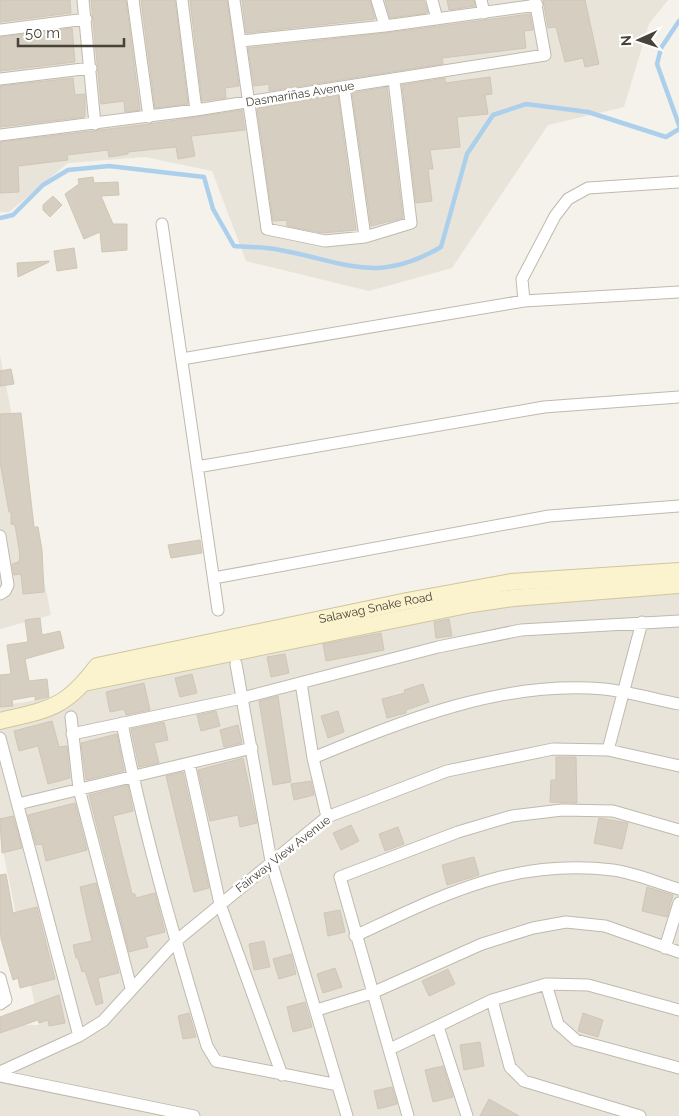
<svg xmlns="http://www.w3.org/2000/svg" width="679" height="1116" font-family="Raleway,sans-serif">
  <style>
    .residential { fill: #e8e4d9 }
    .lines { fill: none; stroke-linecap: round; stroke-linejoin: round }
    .stream { stroke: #accfec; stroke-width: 4.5 }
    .building { fill: #d5cec1; stroke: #d0c6b5 }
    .street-casing { stroke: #bfbaae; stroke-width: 13 }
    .secondary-casing { stroke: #d0c69e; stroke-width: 18 }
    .street { stroke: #fff; stroke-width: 11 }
    .secondary { stroke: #fbf2ce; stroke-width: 16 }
    .labels { text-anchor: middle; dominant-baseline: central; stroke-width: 5; stroke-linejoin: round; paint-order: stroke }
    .street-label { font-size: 12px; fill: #484339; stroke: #fff }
  </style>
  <rect width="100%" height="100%" fill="#f4f2eb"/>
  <!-- residential -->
  <path class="residential" d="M0 0H668L649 24 624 107 548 125 452 268 369 291 246 261 212 171 145 157 68 163 9 212H0Z
    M0 355 51 615 0 629Z
    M679 592V1116H0V1025H39L0 837V706L96 690 412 623 514 604Z"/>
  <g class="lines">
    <!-- stream -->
    <path class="stream" d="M679 21 661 48 657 64 679 125
      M0 218 13 215 43 185 68 170 109 166 204 177 213 209 234 246C249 247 265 247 280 250 346 262 376 285 441 247L467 154 493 115 526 104 588 112 666 137 679 129"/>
  </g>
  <!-- building -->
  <path class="building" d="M0 0H70L71 13 0 22Z
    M91 0H126L140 110 125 112 124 101 101 104Z
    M141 0H175L188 104 155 108Z
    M190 0H227L239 86 225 88 226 98 202 101Z
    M242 0H370L375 19 246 33Z
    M385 0H424L428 13 390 18Z
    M447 0H474L475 6 449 10Z
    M543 0H585L599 64 585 67 583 58 565 62 556 27 548 28Z
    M530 14 533 30 524 31 526 48 442 58 443 64 269 91V84L254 86 248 48 386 33Z
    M72 28 75 62 0 71V37Z
    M490 77 492 94 485 95 488 114 457 117 460 147 430 150 433 169H428L432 201 416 203 402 85 445 78V83Z
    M73 78 75 95 85 94V117L0 127V86Z
    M387 87 403 218 371 226 352 93Z
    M338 95 356 230 322 233 287 226V220L273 221 257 108Z
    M242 110 245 130 191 136 195 156 178 159 176 147 128 152V154L109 157 108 150 67 155 68 160 18 166 19 192 0 193V142L150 124Z
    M93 177 94 183 118 182 119 195 101 196 113 224H127V250L102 252 100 232 84 239 65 194 79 184 78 179Z
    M53 196 62 205 50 217 43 210V205Z
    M74 248 77 268 57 271 54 251Z
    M49 261V262L18 277 17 263Z
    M11 369 14 384 0 386V371Z
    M21 413 34 527H38L42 550 44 592 23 594 21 574 14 575 12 564 19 562 20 555 15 525 11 524V512H9L0 462V414Z
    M200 540 202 553 171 558 168 545Z
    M40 618 42 635 60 631 64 648 25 659 29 681 47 679 49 697 35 700V696L12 700 13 706 0 707V675L11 674 7 645 28 642 25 620Z
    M449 619 452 636 436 638 434 622Z
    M381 633 384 650 326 661 323 644Z
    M285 654 289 673 271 677 267 657Z
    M192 674 197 693 180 697 175 678Z
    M144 683 150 710 126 715 124 709 110 712 106 692Z
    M423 684 429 702 406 710V713L387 718 382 699 405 693 404 690Z
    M278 696 291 782 273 785 259 701Z
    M216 711 220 726 201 731 197 715Z
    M338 711 344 732 328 738 321 716Z
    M52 721 59 747 67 746 70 778 48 784 38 746 19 751 14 731Z
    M164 722 168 740 154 743 159 763 139 767 131 729Z
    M238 725 242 743 224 747 220 730Z
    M117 734 124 771 86 780 81 743Z
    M556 757H576L577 803 550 802 551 780H556Z
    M243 758 257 823 240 827 238 815 210 821 198 770Z
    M183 772 209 888 194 892 166 776Z
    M311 781 314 795 294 800 291 784Z
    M128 785 133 811 113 816 132 894H135L136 898 155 893 165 932 145 937 148 947 129 952 89 795Z
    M75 803 87 850 46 861 42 844 36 845 28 815Z
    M13 816 22 848 2 853 0 819Z
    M599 818 628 823 622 849 594 843Z
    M351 825 359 841 341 850 333 833Z
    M398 827 404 844 385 851 379 834Z
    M474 857 479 875 447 885 442 865Z
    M6 874 13 913 37 907 55 979 20 988 18 978 13 980 1 939 0 923V875Z
    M96 883 119 973 98 978 103 1003 96 1005 85 971 82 972 78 958H76L73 945 92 941 80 887Z
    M647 887 673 895 667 917 642 911Z
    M340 910 345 932 328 936 324 913Z
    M264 941 270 967 254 970 249 944Z
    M291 954 296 974 279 979 273 959Z
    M335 968 342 987 323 993 317 974Z
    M448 969 455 984 429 996 422 981Z
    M59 995 65 1023 49 1026 48 1020 39 1023 38 1020 0 1033V1017Z
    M305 1002 312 1027 293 1032 287 1007Z
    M189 1013 196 1037 183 1039 178 1016Z
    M583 1013 603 1020 598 1037 578 1031Z
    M480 1042 484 1066 464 1070 460 1045Z
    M443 1066 453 1097 433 1102 425 1070Z
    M392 1087 397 1104 378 1109 374 1091Z
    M489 1099 519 1116H480Z"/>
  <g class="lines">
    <!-- street casing -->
    <g class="street-casing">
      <path id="street" d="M83 0 95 124
        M133 0 149 117
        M182 0 196 110
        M234 0 267 229 325 241 365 237 411 223 394 80
        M377 0 385 26
        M432 0 437 19
        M481 0 484 13
        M0 30 86 19
        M241 41 385 26 537 5
        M0 79 91 68
        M344 87 365 237
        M0 135 196 110 545 55 535 0
        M162 224 218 610
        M524 301 522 279 555 216 568 199 588 188 679 182
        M182 359 524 301 679 292
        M197 467 544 407 679 397
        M0 536 8 585 5 591 0 594
        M214 578 549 516 679 506
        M236 664 271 861 347 1116
        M301 683 313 758 327 817
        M71 717 79 789 131 988
        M122 723C143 832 175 939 207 1046L216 1061 338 1085
        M72 734 242 698 438 647 521 630 679 621
        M0 738 79 1036
        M608 750 642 622
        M313 758C405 720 503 680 604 689 629 692 654 699 679 704
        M189 763 220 904 282 1075
        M18 804 252 748
        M355 936C443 895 512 858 613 870 635 873 658 883 679 889
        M665 948 679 903
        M0 978 6 1000 0 1004
        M546 984 558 1024 576 1040 679 1068
        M492 1000 510 1067 524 1081 640 1116
        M317 1010 372 993 482 944 533 928 566 922 605 926 679 952
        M438 1027 467 1116
        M390 1049 492 1000 546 984 588 985 679 1010
        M0 1072 79 1036 103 1021 176 941 327 817 447 771 553 749 608 750 679 766
        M0 1076 194 1116
        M408 1116 340 877 458 832 512 816 562 810 613 811 679 830"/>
    </g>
    <!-- secondary casing -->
    <g class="secondary-casing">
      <g id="secondary">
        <path d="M84 683 472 604 513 598 679 585"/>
        <path id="s1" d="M0 721C49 709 65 709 97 666L407 601 511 582 679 571"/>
      </g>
    </g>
    <!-- street -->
    <use href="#street" class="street"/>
    <!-- secondary -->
    <use href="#secondary" class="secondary"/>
  </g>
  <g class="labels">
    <!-- street labels -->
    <g class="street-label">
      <text transform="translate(300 94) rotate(-9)">Dasmariñas Avenue</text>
      <text stroke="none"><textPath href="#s1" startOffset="400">Salawag Snake Road</textPath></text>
      <text transform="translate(283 854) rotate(-38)">Fairway View Avenue</text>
    </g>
  </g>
  <!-- north arrow -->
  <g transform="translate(639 40) rotate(267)" stroke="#ffffff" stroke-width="4" paint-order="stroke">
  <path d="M0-4L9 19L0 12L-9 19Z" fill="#484339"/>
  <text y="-8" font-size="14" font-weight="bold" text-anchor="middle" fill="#484339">N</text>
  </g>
  <!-- scale -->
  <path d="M18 38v8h106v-8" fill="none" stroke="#484339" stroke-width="2.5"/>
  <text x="25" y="38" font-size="15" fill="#484339" stroke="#ffffff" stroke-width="4" paint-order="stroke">50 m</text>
</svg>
